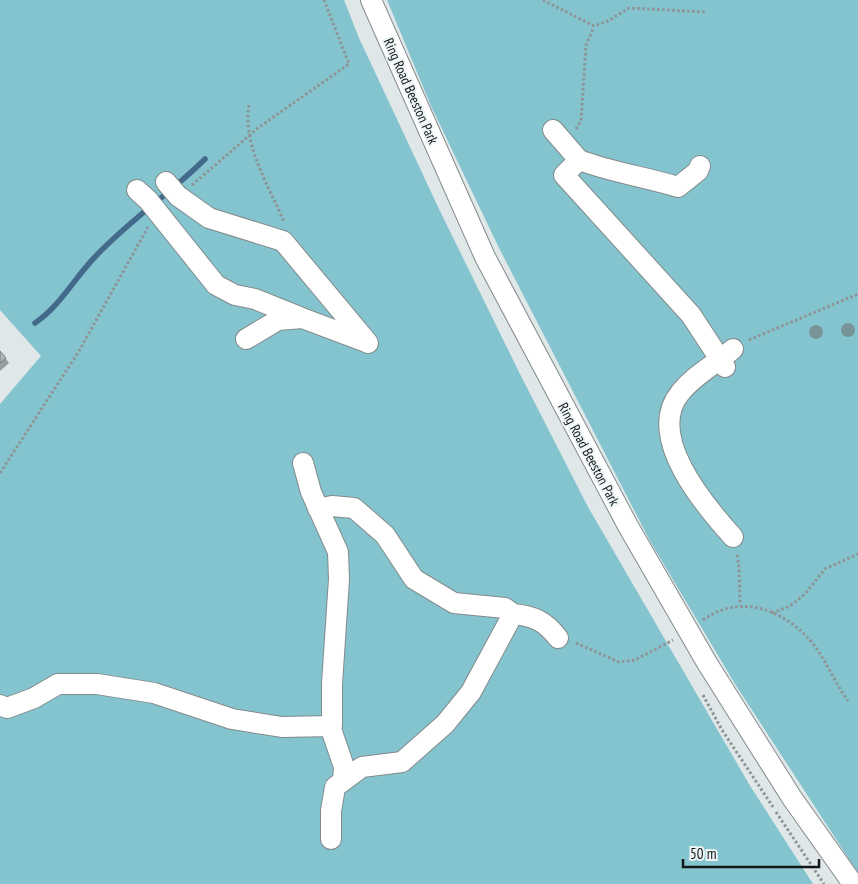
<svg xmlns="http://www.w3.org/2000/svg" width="858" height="884" font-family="'PT Sans Narrow',sans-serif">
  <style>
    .green { fill: #84c4cf }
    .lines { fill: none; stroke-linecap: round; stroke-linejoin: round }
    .stream { stroke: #436a8b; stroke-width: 5.5 }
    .minor-casing { stroke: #838a8b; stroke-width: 22 }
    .path { stroke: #8e9495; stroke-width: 3; stroke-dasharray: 2.5 2.5; stroke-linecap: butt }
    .minor { stroke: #fff; stroke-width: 20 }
    .tree { fill: #799499 }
    .wall { fill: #979d9d }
    .building { fill: #b0b7b7; stroke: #7b8080 }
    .labels { text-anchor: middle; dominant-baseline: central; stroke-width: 4; stroke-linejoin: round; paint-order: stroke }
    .street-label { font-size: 14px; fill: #141717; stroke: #edf5f6 }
  </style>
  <rect width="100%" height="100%" fill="#e0e7e9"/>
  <!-- green -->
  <path class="green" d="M0 0H344L359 38 439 209 520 374 588 507 749 784 813 884H0V404L41 356 0 310Z
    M387 0H858V873L735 684 650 541 499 248 431 106Z"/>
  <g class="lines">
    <!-- stream -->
    <path class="stream" d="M35 323C60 306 73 280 94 258 128 221 170 194 205 159"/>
    <!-- minor casing -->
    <g class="minor-casing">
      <path id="minor" d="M371 0 485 257 628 526 707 663 792 798 853 884
        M553 130 579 160 564 175 691 315 725 367
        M579 160C611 172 645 177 678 187L698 171 700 166
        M166 182 178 196 209 218 283 241 368 343
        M137 190 148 200 216 285 235 295 255 299 302 318
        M246 339 278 320 302 318 366 342
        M318 509 332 506 354 508 385 535 414 579 454 603 505 608 513 614 471 692 445 724 402 762 362 767 335 787 331 811V839
        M733 537C705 506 645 436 680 393 694 375 716 364 733 349
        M513 614C534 616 545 621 558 638
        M0 705 7 708 34 698 58 684H97L154 693 232 719 282 727 332 726V684L339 579 338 552 311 492 303 463
        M330 726 344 767 343 780"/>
    </g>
    <!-- path -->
    <path class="path" d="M543 0 594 26 608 21 629 8 706 12
      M249 105C242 144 269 186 284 222
      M576 129 581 121 586 45 594 27
      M192 185 258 128 349 64 324 0
      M749 340 858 294
      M0 473 79 351 148 227
      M737 555 739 567 740 605
      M772 613 790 606 805 594 825 569 858 554
      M703 620C742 592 787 611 814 645 827 662 835 683 848 701
      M576 643 619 662 635 660 673 640
      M703 695 722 730 773 807
      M776 812 824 884"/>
    <!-- minor -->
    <use href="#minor" class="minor"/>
  </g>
  <!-- trees -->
  <g class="tree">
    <circle cx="848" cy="330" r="7"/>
    <circle cx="816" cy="332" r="7"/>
  </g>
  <!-- wall -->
  <path class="wall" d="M0 351 9 363 0 371Z"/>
  <!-- building -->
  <path class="building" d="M0 351 6 358 0 363Z"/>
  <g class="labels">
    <!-- street labels -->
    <g class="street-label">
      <text transform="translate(411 91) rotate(66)">Ring Road Beeston Park</text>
      <text transform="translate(589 454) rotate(62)">Ring Road Beeston Park</text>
    </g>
  </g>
  <!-- scale -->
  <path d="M683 859v8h136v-8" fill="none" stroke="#141717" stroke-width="2.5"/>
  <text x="690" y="859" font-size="15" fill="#141717" stroke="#edf5f6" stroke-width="4" paint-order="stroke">50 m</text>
</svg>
